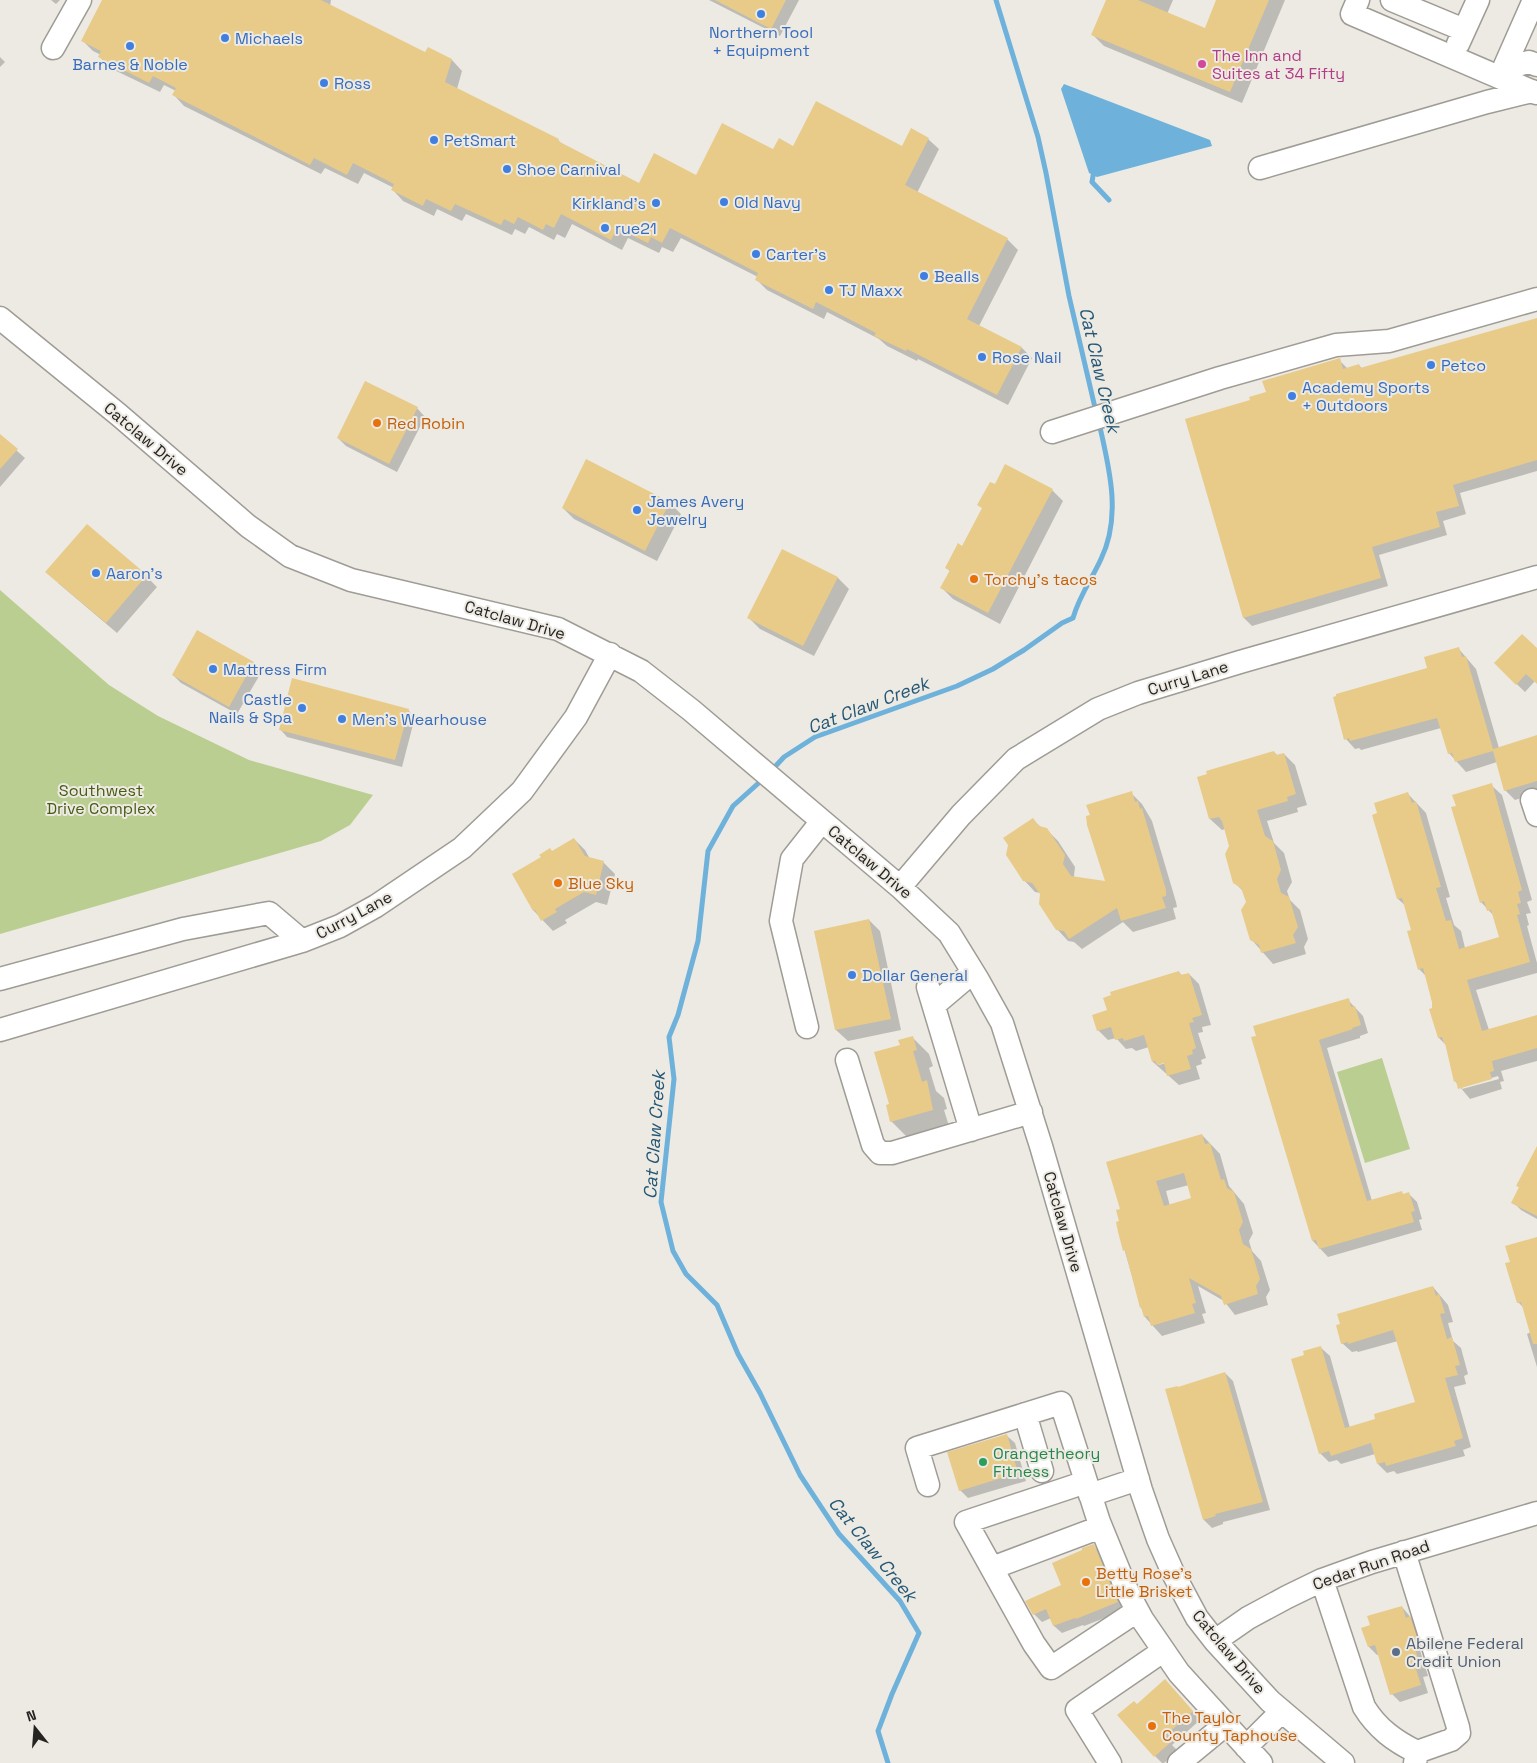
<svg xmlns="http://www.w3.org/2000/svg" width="1537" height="1763" font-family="'Space Grotesk',sans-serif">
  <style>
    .green { fill: #bace91 }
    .water { fill: #6eb2db }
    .shadow { fill: #0003; fill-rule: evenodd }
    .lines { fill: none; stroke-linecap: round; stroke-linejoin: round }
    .stream { stroke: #6eb2db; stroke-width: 5 }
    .building { fill: #e8cb88; fill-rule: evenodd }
    .minor-casing { stroke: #9f9c95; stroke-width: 25 }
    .minor { stroke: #fff; stroke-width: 22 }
    .shop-dot { fill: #3f7fe0; stroke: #edeae3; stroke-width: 2 }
    .hotel-dot { fill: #d1479c; stroke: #edeae3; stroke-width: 2 }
    .food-dot { fill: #e8710a; stroke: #edeae3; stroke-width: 2 }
    .leisure-dot { fill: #2e9e5b; stroke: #edeae3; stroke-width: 2 }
    .service-dot { fill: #5c6f8a; stroke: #edeae3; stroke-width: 2 }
    .labels { text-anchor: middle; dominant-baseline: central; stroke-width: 4; stroke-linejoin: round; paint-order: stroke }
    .shop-label { font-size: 16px; fill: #366cbe; stroke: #edeae3; text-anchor: start }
    .hotel-label { font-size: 16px; fill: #b23c85; stroke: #edeae3; text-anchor: start }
    .food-label { font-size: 16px; fill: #c56008; stroke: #edeae3; text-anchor: start }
    .street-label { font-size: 16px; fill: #262422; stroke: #edeae3 }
    .park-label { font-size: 16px; fill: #485b13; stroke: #edeae3 }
    .leisure-label { font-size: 16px; fill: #27864d; stroke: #edeae3; text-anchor: start }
    .service-label { font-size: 16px; fill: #4e5e75; stroke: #edeae3; text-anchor: start }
    .water-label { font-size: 18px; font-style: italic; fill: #245775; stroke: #edeae3 }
  </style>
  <rect width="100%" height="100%" fill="#edeae3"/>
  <!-- green -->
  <path class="green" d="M0 590 109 685 158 716 249 760 373 795 350 825 321 841 0 934Z
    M1382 1058 1410 1149 1365 1163 1337 1072Z"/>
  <!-- water -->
  <path class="water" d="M1064 84 1210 140 1212 146 1097 177 1089 173 1061 89Z"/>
  <!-- shadow -->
  <path class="shadow" d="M51 0H60L56 4Z
    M103 0H331L330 6 425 54 452 60 462 71 457 89 558 140 563 145 640 184 697 177 774 150 794 148H903L928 139 939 149 917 193 1007 239 1018 250 979 326 1022 348 1032 358 1008 405 918 359 917 361 887 346 879 339 827 312 824 319 767 290 756 279 758 277 681 238 673 252 662 247 659 253 628 238 622 250 572 224 565 238 557 234 554 240 529 227 525 234 515 229 512 235 466 214 462 221 437 209 434 216 403 201 393 190 394 188 364 173 358 184 325 168 321 174 184 106 174 95 176 91 164 85 160 92 110 68 100 57 101 55 93 51 83 41Z
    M709 0H799L780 36Z
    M1107 0H1173L1167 14 1205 29 1218 0H1285L1242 103 1104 46 1093 35Z
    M0 57 5 62 0 67Z
    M1537 319V471L1460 493 1466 514 1443 521 1447 535 1379 555 1388 586 1252 626 1244 618 1187 420 1251 401 1339 360 1348 369 1359 365 1362 369Z
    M417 408 425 417 397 472 346 446 338 438Z
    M0 436 25 458 0 487Z
    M587 461 670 503 681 514 657 561 574 519 563 508Z
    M995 486 1052 490 1063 501 1000 624 953 599 942 588 950 571 946 568 963 547 983 509 979 505Z
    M783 551 838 578 849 589 814 656 760 629 749 618Z
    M146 576 157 587 117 633 58 583Z
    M198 632 254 663 262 671 237 714 181 683 173 675Z
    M1458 648 1476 669 1499 748 1537 737V793L1515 800 1505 790 1497 762 1466 772 1449 753 1441 728 1361 750 1359 748 1355 749 1346 739 1429 668Z
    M1537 650V683L1535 681 1525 692 1495 663Z
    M408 710 415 717 402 767 287 737 280 729Z
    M1274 752 1278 756 1284 754 1295 765 1307 805 1297 808 1298 812 1267 821 1274 843 1284 853 1292 882 1287 891 1290 900 1300 910 1308 939 1304 947 1306 954 1273 964 1251 939 1247 903 1244 892 1234 882 1230 847 1225 829 1222 830 1210 819 1199 778Z
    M1491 785 1502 795 1532 900 1527 902 1531 913 1526 914 1529 925 1527 926 1537 963V973L1476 990 1489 1030 1537 1016V1061L1501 1071 1504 1081 1500 1082 1502 1089 1470 1099 1455 1081 1447 1046 1439 1038 1431 1009H1434L1426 976 1419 969 1413 931 1406 906 1398 899 1408 794 1426 813 1450 897 1446 898 1454 925 1461 931 1465 948 1501 938 1494 916 1481 902ZM1498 1076 1499 1079 1462 1089V1087Z
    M1131 793 1142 804 1152 821 1176 902 1177 907 1173 908 1176 919 1133 932 1123 922 1082 949 1074 942 1068 941 1057 929 1041 893 1035 892 1024 880 1033 820 1042 828 1046 829 1058 841 1075 867 1074 876 1075 878 1107 883Z
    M574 839 585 850 590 859 604 863 615 874 607 905 596 902 565 920 567 923 553 931 534 911 513 875Z
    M869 920 880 931 901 1030 848 1041 836 1030 816 932Z
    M1179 972 1182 976 1189 974 1199 984 1211 1025 1202 1027 1203 1032 1198 1033 1206 1058 1201 1060 1202 1064 1196 1066 1200 1079 1179 1085 1153 1062 1149 1047 1136 1051 1132 1048 1126 1049 1116 1038 1108 1040 1098 1030 1108 1011ZM1170 1062 1159 1065V1063Z
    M1348 1000 1363 1016 1368 1033 1360 1036V1038L1327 1048 1372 1201 1409 1194 1417 1202 1422 1219 1419 1220 1422 1230 1328 1257 1313 1241 1253 1038Z
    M912 1037 929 1054 933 1066 929 1068 936 1091 944 1098 947 1109 944 1110 949 1126 908 1138 891 1121 890 1105 901 1046Z
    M1202 1135 1220 1154 1229 1186 1244 1204 1253 1233 1249 1241 1252 1251 1261 1261 1270 1290 1266 1297 1268 1305 1235 1315 1224 1301 1198 1286 1206 1313 1202 1314 1205 1323 1162 1336 1145 1317 1141 1307 1119 1231 1121 1210ZM1189 1185 1193 1199 1170 1206 1166 1191Z
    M1537 1150V1219L1521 1210 1513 1202 1520 1188 1517 1185Z
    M1537 1238V1367L1527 1334 1531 1332 1524 1308 1518 1302 1511 1262Z
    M1433 1287 1448 1305 1453 1322 1448 1323 1453 1341 1461 1348 1468 1374 1464 1376 1466 1384 1454 1387 1471 1447 1463 1450 1465 1456 1397 1474 1394 1471 1387 1473 1378 1464 1375 1454 1341 1464 1337 1460 1329 1462 1320 1453 1305 1356 1320 1347 1330 1356 1350 1428 1377 1420 1416 1403 1398 1341 1358 1352 1357 1351 1352 1352 1342 1343Z
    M1225 1373 1233 1381 1270 1510 1223 1522V1524L1212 1528 1204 1520 1166 1390 1178 1388Z
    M1006 1435 1015 1443 1026 1481 968 1498 960 1490Z
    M1093 1545 1101 1553 1125 1610 1084 1626 1083 1625 1062 1633 1054 1626 1051 1618 1042 1622 1034 1614 1063 1586Z
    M1402 1607 1418 1626 1424 1646 1419 1647 1428 1676 1423 1677 1428 1693 1400 1702 1392 1694 1379 1654 1377 1655 1369 1647 1372 1626Z
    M1173 1689 1200 1720 1172 1745 1178 1751 1164 1763H1162L1155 1756 1137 1706Z"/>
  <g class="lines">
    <!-- stream -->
    <path class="stream" d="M996 0 1038 137 1046 173 1069 296 1096 412
      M1094 170 1092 182 1109 200
      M771 771 784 757 815 737 957 686 993 669 1024 650 1062 623 1073 618C1080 594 1091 581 1101 559 1122 516 1109 467 1099 423
      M763 779 733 806 708 851 698 941 678 1015 669 1037 674 1079 661 1202 673 1251 686 1274 717 1305 738 1354 760 1393 800 1475 839 1534 900 1601 919 1633 892 1694 878 1731 888 1763"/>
  </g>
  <!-- building -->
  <path class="building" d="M102 0H321L425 52 428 47 452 59 445 82 559 139 558 141 639 183 654 153 696 175 722 123 773 149 779 138 793 146 816 101 902 146 911 128 929 138 905 185 1008 238 967 319 1022 347 997 395 907 349 906 351 874 336 876 333 816 302 813 309 755 280 758 273 670 228 662 243 651 237 648 243 617 228 611 240 561 214 554 228 546 224 543 230 518 217 514 224 504 219 501 225 455 204 451 211 426 199 423 206 391 190 394 184 353 163 347 175 314 158 310 165 172 95 176 88 153 76 149 83 98 57 101 51 81 41Z
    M715 0H786L771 29Z
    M1106 0H1138L1205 28 1216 0H1269L1230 92 1091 35Z
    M1537 318V460L1453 485 1459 506 1436 512 1440 527 1372 547 1381 578 1243 618 1185 419 1250 400 1249 397 1266 392 1262 381 1340 358 1343 369 1359 364 1360 368Z
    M365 381 418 407 389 464 337 438Z
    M0 434 18 449 0 469Z
    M586 459 670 502 645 551 562 508Z
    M1005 464 1053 489 988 613 940 588 950 570 945 568 958 543 962 546 982 508 977 505 990 482 995 484Z
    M87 524 147 575 106 623 45 572Z
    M782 549 838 577 803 646 747 618Z
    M197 630 254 662 229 707 172 675Z
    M1522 634 1537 648V684L1526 674 1516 685 1494 663Z
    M1459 647 1462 657 1466 656 1493 749 1537 735V781L1504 791 1493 751 1455 762 1452 753 1448 754 1437 718 1350 741 1349 738 1344 740 1333 697 1336 696V694L1427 668 1424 657Z
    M292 678 409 709 395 760 279 730Z
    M1274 751 1276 755 1284 753 1296 794 1287 797 1288 801 1257 810 1265 836 1273 841 1281 870 1277 879 1281 893 1289 897 1298 927 1293 935 1296 943 1261 953 1259 945 1250 940 1241 910 1246 902 1241 888 1233 883 1225 854 1229 846 1222 821 1219 817 1209 819 1197 777 1207 774 1206 771Z
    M1492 783 1522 890 1518 892 1521 903 1517 904 1520 914 1517 915 1530 962 1467 980 1482 1031 1537 1015V1048L1492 1061 1494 1071 1490 1072 1492 1079 1458 1089 1456 1081 1454 1082 1445 1043H1444L1442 1037 1438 1038 1429 1009 1432 1008V1002L1423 968 1418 970 1407 931 1411 930 1402 898 1397 899 1372 815 1377 813 1374 803 1408 792 1412 803 1416 801 1441 887 1436 888 1446 921 1451 920 1459 949 1499 937 1491 910 1487 911 1484 901 1480 903 1451 807 1456 806 1452 795Z
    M1132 791 1135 802 1138 801 1140 809 1142 808 1166 890V896L1162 897 1166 908 1121 921 1117 908 1069 939 1064 931 1056 930 1039 904 1040 894 1032 883 1023 881 1006 855 1008 845 1003 838 1033 818 1039 826 1047 828 1065 855 1063 864 1071 876 1105 881 1087 825 1086 816 1090 815 1086 805Z
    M574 838 585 856 604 861 596 895 584 892 555 909 557 912 541 921 535 910 533 911 512 874 541 857 539 855 550 848 552 851Z
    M869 919 891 1019 835 1030 814 931Z
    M1179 971 1180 975 1189 973 1202 1015 1192 1018 1194 1022 1189 1023 1196 1048 1192 1050 1193 1054 1187 1056 1191 1069 1167 1076 1164 1063 1157 1065 1155 1061 1152 1062 1144 1035 1124 1041 1123 1038 1115 1040 1111 1027 1097 1031 1092 1015 1107 1010 1103 998 1111 995 1110 992Z
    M1349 998 1351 1007 1355 1006 1361 1025 1352 1028 1353 1029 1319 1040 1345 1129 1367 1201 1402 1191 1403 1194 1409 1192 1415 1211 1411 1212 1414 1222 1319 1249 1316 1240 1312 1241 1251 1037 1256 1036 1253 1026Z
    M913 1036 917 1050 913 1051 922 1082 927 1080 933 1110 890 1122 886 1105 889 1104 874 1052 900 1045 898 1040Z
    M1202 1134 1205 1144 1210 1143 1221 1180 1224 1179 1227 1188 1234 1192 1243 1222 1239 1230 1243 1244 1251 1249 1260 1279 1256 1286 1258 1294 1224 1305 1221 1296 1189 1278 1196 1303 1192 1304 1195 1313 1151 1326 1148 1316 1144 1317 1141 1307 1140 1308 1125 1250 1123 1251 1118 1232 1116 1222 1119 1221 1116 1210 1120 1209 1106 1162ZM1184 1173 1191 1198 1164 1206 1156 1181Z
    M1537 1146V1216L1511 1203 1519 1187 1516 1186Z
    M1537 1237V1344H1533L1521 1302 1517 1303 1505 1263 1510 1262 1505 1246Z
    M1433 1286 1436 1296 1439 1294 1445 1313 1440 1314 1447 1339 1452 1337 1460 1365 1455 1366 1458 1375 1445 1378 1463 1438 1454 1441 1456 1446 1386 1466 1385 1462 1377 1464 1371 1443 1331 1456 1329 1451 1319 1454 1291 1359 1304 1355 1303 1351 1321 1346 1345 1428 1375 1419 1374 1414 1415 1402 1393 1330 1348 1344V1342L1341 1344 1336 1325 1340 1324 1337 1314Z
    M1225 1372 1263 1502 1215 1514 1216 1516 1203 1520 1165 1389 1178 1386V1387Z
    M1007 1434 1018 1473 959 1491 947 1452Z
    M1094 1544 1118 1602 1076 1619 1075 1618 1053 1626 1046 1609 1033 1615 1025 1601 1061 1585 1052 1563 1082 1550V1548Z
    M1402 1606 1406 1618 1410 1616 1417 1637 1412 1639 1421 1668 1416 1669 1421 1685 1390 1695 1375 1645 1368 1647 1361 1628 1370 1625 1367 1616Z
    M1165 1679 1193 1711 1165 1736 1171 1742 1154 1757 1117 1715 1134 1701 1137 1704Z"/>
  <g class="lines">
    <!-- minor casing -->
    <g class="minor-casing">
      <path id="minor" d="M1358 0 1352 14 1536 93
        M1392 0 1464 30
        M1458 44 1478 0
        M53 48 80 0
        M1508 59 1521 64 1529 62 1537 65
        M1500 77 1534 0
        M1260 168 1487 102 1532 91
        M0 318 119 415 248 526 290 556 351 580 558 629 641 671 691 710 900 887 949 933 978 980 1002 1023 1041 1146 1141 1490 1158 1539 1174 1575 1197 1618 1215 1641 1270 1701 1343 1763
        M1052 432 1220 378 1336 345 1389 341 1537 299
        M1532 800 1537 815
        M900 887 961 815 1016 759 1098 709 1138 693 1240 662 1537 577
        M0 979 183 929 269 913 302 941
        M928 987 971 1130
        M934 1005 973 972
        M807 1027 781 921 792 859 822 821
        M0 1030 302 941 340 926 376 906 462 848 522 791 576 717 610 654
        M847 1060 873 1145 880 1153H892L1031 1112
        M1025 1414 1042 1471
        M1086 1482 966 1522 1034 1644 1051 1668 1137 1611
        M928 1485 917 1448 1061 1403 1099 1522 1128 1593 1142 1619 1179 1673 1261 1763
        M1090 1495 1138 1479
        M1404 1552 1458 1727 1459 1733 1451 1740 1417 1752 1415 1763
        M992 1568 1101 1527
        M1322 1580 1364 1707C1377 1728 1394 1741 1417 1752
        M1215 1641 1248 1618 1287 1597 1322 1580 1372 1562 1537 1513
        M1246 1747 1282 1711
        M1110 1763 1077 1710 1163 1651
        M1179 1763 1225 1725"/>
    </g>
    <!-- minor -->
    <use href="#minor" class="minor"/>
  </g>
  <!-- markers -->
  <g class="shop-dot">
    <circle cx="761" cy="14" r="5"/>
    <circle cx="225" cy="38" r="5"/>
    <circle cx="130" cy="46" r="5"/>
    <circle cx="324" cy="83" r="5"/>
    <circle cx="434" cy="140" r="5"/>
    <circle cx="507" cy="169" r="5"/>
    <circle cx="724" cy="202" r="5"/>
    <circle cx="656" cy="203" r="5"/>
    <circle cx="605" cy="228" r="5"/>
    <circle cx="756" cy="254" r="5"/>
    <circle cx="924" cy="276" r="5"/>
    <circle cx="829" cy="290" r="5"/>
    <circle cx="982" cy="357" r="5"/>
    <circle cx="1431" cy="365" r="5"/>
    <circle cx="1292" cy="396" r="5"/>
    <circle cx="637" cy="510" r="5"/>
    <circle cx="96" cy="573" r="5"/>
    <circle cx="213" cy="669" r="5"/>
    <circle cx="302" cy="708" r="5"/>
    <circle cx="342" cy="719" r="5"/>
    <circle cx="852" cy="975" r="5"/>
  </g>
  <circle class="hotel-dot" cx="1202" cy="64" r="5"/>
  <g class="food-dot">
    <circle cx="377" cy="423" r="5"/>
    <circle cx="974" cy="579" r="5"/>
    <circle cx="558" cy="883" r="5"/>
    <circle cx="1086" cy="1582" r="5"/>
    <circle cx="1152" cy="1726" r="5"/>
  </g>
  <circle class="leisure-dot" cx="983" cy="1462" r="5"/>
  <circle class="service-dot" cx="1396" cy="1652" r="5"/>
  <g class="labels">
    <!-- shop labels -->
    <g class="shop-label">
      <text x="761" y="32" text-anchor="middle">Northern Tool<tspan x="761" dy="18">+ Equipment</tspan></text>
      <text x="235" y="38">Michaels</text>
      <text x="130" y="64" text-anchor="middle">Barnes &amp; Noble</text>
      <text x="334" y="83">Ross</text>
      <text x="444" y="140">PetSmart</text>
      <text x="517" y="169">Shoe Carnival</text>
      <text x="734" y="202">Old Navy</text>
      <text x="646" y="203" text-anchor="end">Kirkland's</text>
      <text x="615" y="228">rue21</text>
      <text x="766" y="254">Carter's</text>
      <text x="934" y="276">Bealls</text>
      <text x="839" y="290">TJ Maxx</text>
      <text x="992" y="357">Rose Nail</text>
      <text x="1441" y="365">Petco</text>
      <text x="1302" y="387">Academy Sports<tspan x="1302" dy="18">+ Outdoors</tspan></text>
      <text x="647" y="501">James Avery<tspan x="647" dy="18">Jewelry</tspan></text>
      <text x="106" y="573">Aaron's</text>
      <text x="223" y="669">Mattress Firm</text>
      <text x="292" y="699" text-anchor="end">Castle<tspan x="292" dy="18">Nails &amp; Spa</tspan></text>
      <text x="352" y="719">Men's Wearhouse</text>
      <text x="862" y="975">Dollar General</text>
    </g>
    <!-- hotel labels -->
    <g class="hotel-label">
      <text x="1212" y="55">The Inn and<tspan x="1212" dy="18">Suites at 34 Fifty</tspan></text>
    </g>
    <!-- food labels -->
    <g class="food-label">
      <text x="387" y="423">Red Robin</text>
      <text x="984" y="579">Torchy's tacos</text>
      <text x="568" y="883">Blue Sky</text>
      <text x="1096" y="1573">Betty Rose's<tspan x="1096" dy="18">Little Brisket</tspan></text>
      <text x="1162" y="1717">The Taylor<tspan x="1162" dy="18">County Taphouse</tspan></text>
    </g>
    <!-- street labels -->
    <g class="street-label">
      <text transform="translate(146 439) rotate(40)">Catclaw Drive</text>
      <text transform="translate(515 620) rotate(16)">Catclaw Drive</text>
      <text transform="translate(1188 678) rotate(-17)">Curry Lane</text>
      <text transform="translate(870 862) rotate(40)">Catclaw Drive</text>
      <text transform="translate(354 915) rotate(-28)">Curry Lane</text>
      <text transform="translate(1063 1222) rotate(74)">Catclaw Drive</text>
      <text transform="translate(1371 1565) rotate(-19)">Cedar Run Road</text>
      <text transform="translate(1229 1652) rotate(50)">Catclaw Drive</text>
    </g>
    <!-- park labels -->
    <g class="park-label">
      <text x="101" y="790">Southwest<tspan x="101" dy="18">Drive Complex</tspan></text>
    </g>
    <!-- leisure labels -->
    <g class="leisure-label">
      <text x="993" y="1453">Orangetheory<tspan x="993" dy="18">Fitness</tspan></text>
    </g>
    <!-- service labels -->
    <g class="service-label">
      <text x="1406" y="1643">Abilene Federal<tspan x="1406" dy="18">Credit Union</tspan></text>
    </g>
    <!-- water labels -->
    <g class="water-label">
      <text transform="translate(1100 370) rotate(77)">Cat Claw Creek</text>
      <text transform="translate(868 705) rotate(-21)">Cat Claw Creek</text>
      <text transform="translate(654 1135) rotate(-86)">Cat Claw Creek</text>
      <text transform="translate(873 1549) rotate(51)">Cat Claw Creek</text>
    </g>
  </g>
  <!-- north arrow -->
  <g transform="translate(35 1728) rotate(343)" stroke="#edeae3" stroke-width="4" paint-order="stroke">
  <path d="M0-4L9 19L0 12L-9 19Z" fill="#262422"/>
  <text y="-8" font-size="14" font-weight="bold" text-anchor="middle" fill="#262422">N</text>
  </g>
</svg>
